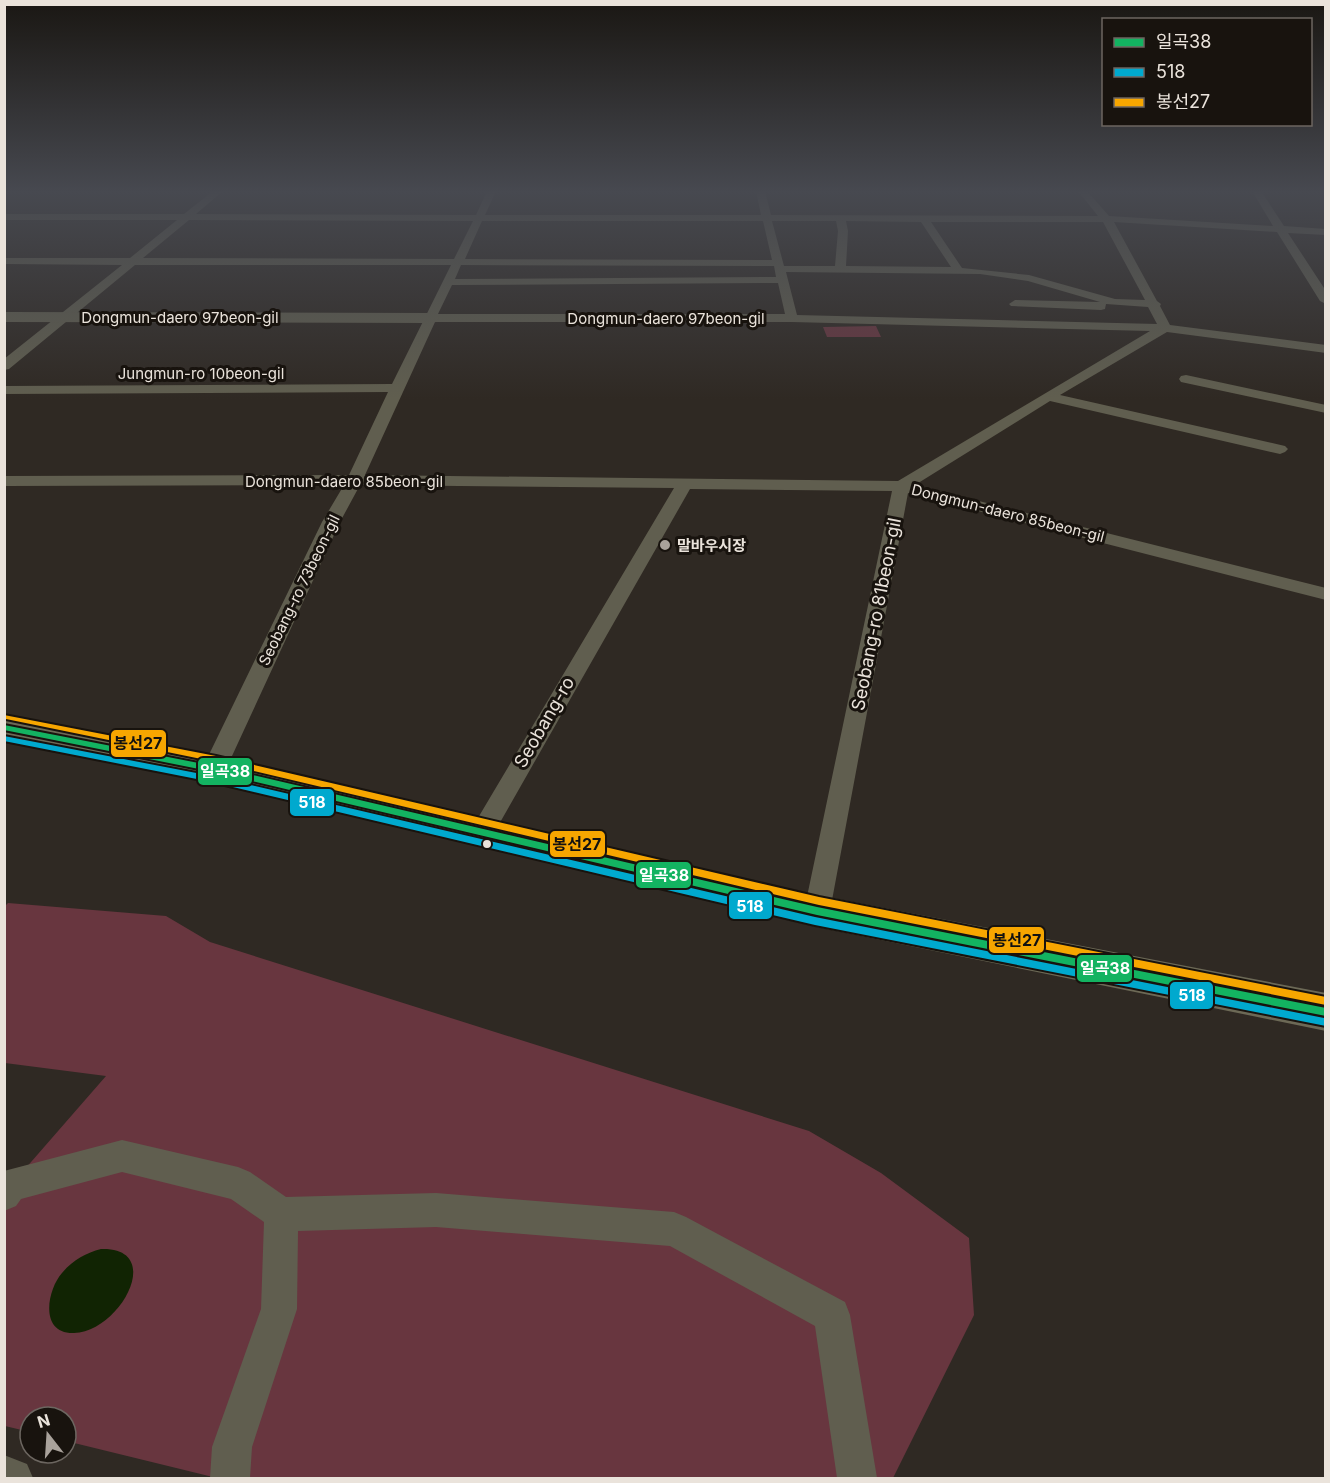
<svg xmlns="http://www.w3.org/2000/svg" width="1330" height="1483" font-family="Inter,'Noto Sans KR',sans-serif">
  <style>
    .green { fill: #68363f }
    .water { fill: #112403 }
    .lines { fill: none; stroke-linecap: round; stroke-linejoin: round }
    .lane { fill: #605e4f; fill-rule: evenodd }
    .street { fill: #605e4f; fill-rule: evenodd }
    .secondary { fill: #6c6956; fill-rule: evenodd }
    .bus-1-casing { stroke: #18130e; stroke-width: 4 }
    .bus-2-casing { stroke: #18130e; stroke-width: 4 }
    .bus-3-casing { stroke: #18130e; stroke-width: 4 }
    .bus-1 { fill: #13b361; fill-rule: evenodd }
    .bus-2 { fill: #00a9ce; fill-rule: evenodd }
    .bus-3 { fill: #f7a600; fill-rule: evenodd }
    .poi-dot { fill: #a9a29b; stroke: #18130e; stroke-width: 2 }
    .bus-dot { fill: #eae3db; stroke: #18130e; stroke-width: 2 }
    .labels { text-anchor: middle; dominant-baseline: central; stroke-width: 6; stroke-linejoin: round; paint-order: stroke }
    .far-street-label { font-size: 15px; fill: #eae3db; stroke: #18130e }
    .far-poi-label { font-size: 15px; font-weight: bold; fill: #eae3db; stroke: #18130e; text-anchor: start }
    .street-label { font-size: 18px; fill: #eae3db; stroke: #18130e }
    .line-badge { stroke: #18130e; stroke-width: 2 }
    .badge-label { font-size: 16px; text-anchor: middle; font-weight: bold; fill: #fff }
    .pale-badge-label { font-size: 16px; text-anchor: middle; font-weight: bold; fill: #111 }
  </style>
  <rect width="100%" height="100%" fill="#2f2923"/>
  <!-- green -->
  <path class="green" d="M876 326 881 337H827L823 327Z
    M8 903 166 916 210 942 809 1131 881 1173 969 1238 974 1315 893 1478H217L66 1441V1417H30V1432L5 1426 4 1208 11 1185 106 1076 5 1063 4 907Z"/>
  <!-- water -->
  <path class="water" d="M101 1249C166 1247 120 1332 74 1333 39 1334 47 1290 62 1273 73 1260 86 1253 101 1249Z"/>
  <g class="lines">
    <!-- lane -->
    <path class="lane" d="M213 191H223L196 214 476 215 487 191H496L485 215H761L756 191H765L771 215 1098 216 1078 191H1087L1109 216 1273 226 1252 191H1261L1284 226 1326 229V235L1288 233 1326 291V304L1320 301 1277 232 1114 222 1157 301 1161 304 1160 306 1170 325 1326 345V353L1167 332 1060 395 1285 446 1288 449 1285 452 1280 454 1050 401 915 485 1326 588V600L908 493 830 911 826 919 817 922 808 919 804 911 892 491 690 489 490 840 481 842 472 840 469 833 674 488 360 485 340 522 226 769 222 775 214 777 206 775 202 769 322 522 344 485 4 486V476L349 475 388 392 4 394V386L392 384 451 265H135L9 369 4 370V359L122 265 4 264V258H130L177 220H4V214H184ZM189 220 473 221 454 259 143 258ZM482 221H763L772 260 465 259ZM772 221H836L838 231 835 266H784ZM846 221 921 222 951 267 846 266 848 231ZM931 222H1103L1145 300 1115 299 1029 275 962 268ZM461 265 774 266 776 277 455 279ZM786 272 980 274 1028 281 1100 302 1015 300 1009 304 1011 306 1101 310 1105 309 1106 304 1148 307 1157 324 797 315ZM778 283 785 314H438L452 285ZM435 322H792L1150 331 898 481 365 475Z
      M1186 375 1326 405V413L1181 382 1179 379 1181 376Z
      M122 1140 238 1167 250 1172 286 1197 436 1193 674 1212 686 1217 845 1302 850 1315 877 1478H837L815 1326 670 1246 436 1227 298 1231 297 1309 252 1447 250 1478H210L212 1447 261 1309 264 1222 231 1199 122 1172 21 1199 16 1206 4 1211V1171Z
      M4 1455 27 1464 33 1478H4Z"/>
    <!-- street -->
    <path class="street" d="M4 312 430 313 436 314 439 318 436 322 430 323 4 322Z"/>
    <!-- secondary -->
    <path class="secondary" d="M4 716 214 757 817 895 1326 993V1031L817 927 214 781 4 738Z"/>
    <!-- bus-1 casing -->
    <g class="bus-1-casing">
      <path id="bus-1" d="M4 725 214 766 817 907 1326 1008V1016L817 915 214 772 4 730Z"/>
    </g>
    <!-- bus-2 casing -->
    <g class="bus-2-casing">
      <path id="bus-2" d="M4 736 212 776 815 917 1324 1018H1326V1026L815 925 212 782 4 741Z"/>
    </g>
    <!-- bus-3 casing -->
    <g class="bus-3-casing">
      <path id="bus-3" d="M4 715 216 756 819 897 1326 997V1005L819 905 216 762 6 719H4Z"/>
    </g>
    <!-- bus-1 -->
    <use href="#bus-1" class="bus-1"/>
    <!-- bus-2 -->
    <use href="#bus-2" class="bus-2"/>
    <!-- bus-3 -->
    <use href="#bus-3" class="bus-3"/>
  </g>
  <!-- sky -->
  <linearGradient id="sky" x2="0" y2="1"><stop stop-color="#1a1713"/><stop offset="0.48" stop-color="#474950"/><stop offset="1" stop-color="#474950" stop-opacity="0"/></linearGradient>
  <rect width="1330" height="399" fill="url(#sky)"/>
  <!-- markers -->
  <circle class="poi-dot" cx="665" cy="545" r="6"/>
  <circle class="bus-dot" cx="487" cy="844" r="5"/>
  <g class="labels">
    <!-- far-street labels -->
    <g class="far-street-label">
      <text x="180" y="317">Dongmun-daero 97beon-gil</text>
      <text x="666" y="318">Dongmun-daero 97beon-gil</text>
      <text x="201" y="373">Jungmun-ro 10beon-gil</text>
      <text x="344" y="481">Dongmun-daero 85beon-gil</text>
      <text transform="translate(1008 513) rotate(14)">Dongmun-daero 85beon-gil</text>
      <text transform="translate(299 590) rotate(-64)">Seobang-ro 73beon-gil</text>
    </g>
    <!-- far-poi labels -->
    <g class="far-poi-label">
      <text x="677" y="545">말바우시장</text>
    </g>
    <!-- street labels -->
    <g class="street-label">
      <text transform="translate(876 614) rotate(-79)">Seobang-ro 81beon-gil</text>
      <text transform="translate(544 722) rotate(-60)">Seobang-ro</text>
    </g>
  </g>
  <g class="line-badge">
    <rect x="110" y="729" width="57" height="29" rx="6" fill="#f7a600"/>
    <rect x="197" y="757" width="56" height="29" rx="6" fill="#13b361"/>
    <rect x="289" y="788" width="46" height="29" rx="6" fill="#00a9ce"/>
    <rect x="549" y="830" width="57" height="28" rx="6" fill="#f7a600"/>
    <rect x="635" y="861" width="57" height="28" rx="6" fill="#13b361"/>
    <rect x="728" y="891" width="45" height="29" rx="6" fill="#00a9ce"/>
    <rect x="988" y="926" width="57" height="28" rx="6" fill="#f7a600"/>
    <rect x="1076" y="954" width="57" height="29" rx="6" fill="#13b361"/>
    <rect x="1169" y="981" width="45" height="29" rx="6" fill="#00a9ce"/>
  </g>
  <g class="badge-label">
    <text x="225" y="777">일곡38</text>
    <text x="312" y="808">518</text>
    <text x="664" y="881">일곡38</text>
    <text x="750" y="912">518</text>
    <text x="1105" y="974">일곡38</text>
    <text x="1192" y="1001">518</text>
  </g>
  <g class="pale-badge-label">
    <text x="138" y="749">봉선27</text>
    <text x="577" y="850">봉선27</text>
    <text x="1017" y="946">봉선27</text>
  </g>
  <!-- border -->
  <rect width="1330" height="1483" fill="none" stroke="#eae3db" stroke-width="12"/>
  <!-- legend -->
  <rect x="1102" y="18" width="210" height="108" fill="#18130e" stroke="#6c6660" stroke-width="1.5"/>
  <rect x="1114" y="38" width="30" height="9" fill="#13b361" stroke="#6c6660" stroke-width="1.5"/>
  <text x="1156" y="48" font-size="18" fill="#eae3db">일곡38</text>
  <rect x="1114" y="68" width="30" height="9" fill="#00a9ce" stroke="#6c6660" stroke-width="1.5"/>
  <text x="1156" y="78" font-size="18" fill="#eae3db">518</text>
  <rect x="1114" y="98" width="30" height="9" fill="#f7a600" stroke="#6c6660" stroke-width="1.5"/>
  <text x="1156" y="108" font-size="18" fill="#eae3db">봉선27</text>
  <!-- north arrow -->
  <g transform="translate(48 1435) rotate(343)"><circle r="28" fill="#18130e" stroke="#6c6660" stroke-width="1.5"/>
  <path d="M0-4.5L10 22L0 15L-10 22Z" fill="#a9a29b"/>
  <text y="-9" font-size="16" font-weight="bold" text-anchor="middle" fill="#eae3db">N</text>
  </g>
</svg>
